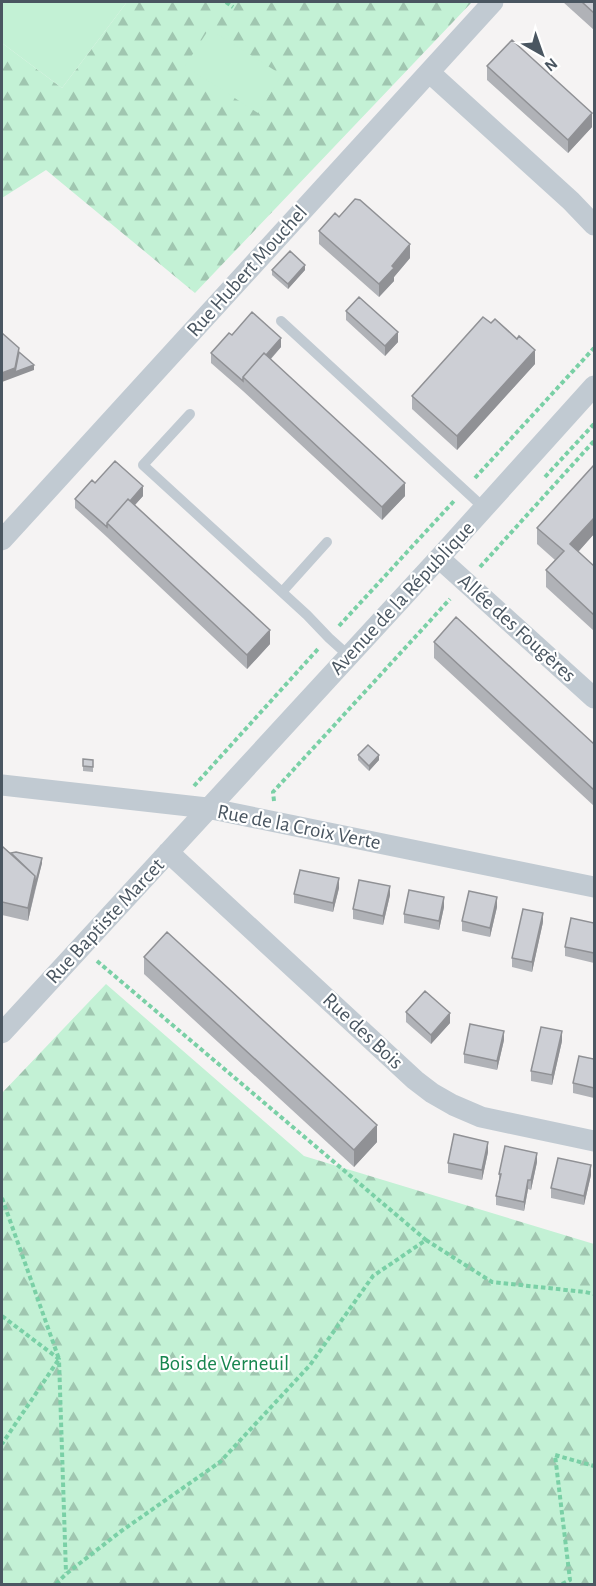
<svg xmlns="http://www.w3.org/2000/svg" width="596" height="1586" font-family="'Alegreya Sans',sans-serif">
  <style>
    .forest { fill: url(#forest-firs) }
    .green { fill: #c3f1d5 }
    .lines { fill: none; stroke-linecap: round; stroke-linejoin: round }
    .path { stroke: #7ad0a6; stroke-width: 4; stroke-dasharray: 4.5 3; stroke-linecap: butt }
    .service { stroke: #c1cad2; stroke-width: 10 }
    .minor { stroke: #c1cad2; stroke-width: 21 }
    .wall { fill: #b0b2b7 }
    .shaded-wall { fill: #909195 }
    .building { fill: #cdcfd5; stroke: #909195; stroke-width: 1.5 }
    .labels { text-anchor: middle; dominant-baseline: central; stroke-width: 4.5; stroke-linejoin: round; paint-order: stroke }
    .street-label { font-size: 21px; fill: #4a5661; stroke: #fff }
    .park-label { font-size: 21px; fill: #17864f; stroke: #fff }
  </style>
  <defs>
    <pattern id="forest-firs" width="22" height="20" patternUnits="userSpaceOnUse" patternTransform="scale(1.5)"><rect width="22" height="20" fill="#c3f1d5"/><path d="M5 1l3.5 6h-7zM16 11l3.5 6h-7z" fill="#a0c6b0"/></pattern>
  </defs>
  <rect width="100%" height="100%" fill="#f5f3f3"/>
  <!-- forest -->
  <path class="forest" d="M127 2H472L195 293 46 170 2 198V43L62 88Z
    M106 984 304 1156 594 1244V1584H2V1093Z"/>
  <!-- green -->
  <path class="green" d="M2 2H127L62 88 2 43Z
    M209 29 282 75 258 113 185 66Z"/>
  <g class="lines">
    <!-- path -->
    <path class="path" d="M226 2 233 7
      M545 477 594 424
      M475 478 594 348
      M480 567 594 441
      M339 626 454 501
      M194 786 318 649
      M274 801 273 792 450 599
      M97 961 426 1240
      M2 1198 59 1359 2 1444
      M2 1316 59 1359 66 1573
      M56 1584 66 1574 120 1532 220 1462 310 1365 373 1276 426 1240 492 1282 585 1292 594 1294
      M562 1584 570 1580 555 1455 594 1466"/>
    <!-- service -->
    <path class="service" d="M281 321 484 508
      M190 414 143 465 307 615 329 638 349 656
      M282 592 327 542"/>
    <!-- minor -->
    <path class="minor" d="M429 72 571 201 594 225
      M2 540 493 2
      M439 558 594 698
      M2 785 207 808 594 887
      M168 852 415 1080 432 1093 453 1105 481 1117 594 1141
      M2 1033 439 558 594 386"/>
  </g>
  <!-- wall -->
  <path class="wall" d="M563 2H594V30Z
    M487 66 592 127 568 153 487 80Z
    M339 217 410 258 394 277V281L379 297 319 244V231Z
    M272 270H305L288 289 272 275Z
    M346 311 398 342 385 356 346 320Z
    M232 335 281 347 271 359 405 496 382 520 243 391 211 363V353Z
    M535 364 457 450 412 409V396Z
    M95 483 143 496 135 505 270 644 247 669 107 537 75 508V499Z
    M537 528 594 534 578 552 594 566V631L546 587V570L555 560 537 544Z
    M434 642 594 744V806L434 658Z
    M358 755 379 760 369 771 358 760Z
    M93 765V772L83 771V766Z
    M2 847 11 853 42 863 28 921 2 915Z
    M339 888 333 912 294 903V894Z
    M390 895 383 925 353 919V909Z
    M444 907 439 930 404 923V914Z
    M497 907 490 937 462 931V921Z
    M543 922 532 972 512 967V958Z
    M594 923V963L565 956V947Z
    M144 957 377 1142 354 1167 144 974Z
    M406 1012 450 1023 431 1044 406 1022Z
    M504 1040 497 1070 464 1063V1054Z
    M562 1041 552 1085 531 1081V1071Z
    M594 1059V1098L573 1093V1083Z
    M488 1152 482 1180 448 1173V1163Z
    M537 1162 531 1190 528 1189 524 1211 496 1205V1196L499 1183V1174Z
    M591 1175 584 1205 551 1198V1188Z"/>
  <!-- shaded-wall -->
  <path class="shaded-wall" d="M592 113V127L568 153V140Z
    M410 244V258L394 277V281L379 297V284L392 266Z
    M305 265V270L288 289V284Z
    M398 332V342L385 356V346Z
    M281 338V347L249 383 245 379Z
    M19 348V357L34 365V370L2 382V373Z
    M535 350V364L457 450V436Z
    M405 483V496L382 520V507Z
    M143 486V496L113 529 109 525Z
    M594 518V534L570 561V544Z
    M270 630V644L247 669V655Z
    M379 755V760L369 771V766Z
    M42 858V863L35 890V885Z
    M35 876V890L28 921V908Z
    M339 878V888L333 912V903Z
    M390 886V895L383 925V916Z
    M444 897V907L439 930V921Z
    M497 897V907L490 937V928Z
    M543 913V922L532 972V962Z
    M450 1013V1023L431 1044V1035Z
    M504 1031V1040L497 1070V1061Z
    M562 1031V1041L552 1085V1075Z
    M377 1125V1142L354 1167V1150Z
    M488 1142V1152L482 1180V1170Z
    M537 1153V1162L531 1190V1180Z
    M591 1165V1175L584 1205V1196Z
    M528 1180V1189L524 1211V1202Z"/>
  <!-- building -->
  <path class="building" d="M582 2H594V13Z
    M512 40 592 113 568 140 487 66Z
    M355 199 360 200 410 244 392 266 394 268 379 284 319 231 335 213 339 217Z
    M290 251 305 265 288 284 272 270Z
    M359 297 398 332 385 346 346 311Z
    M252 312 281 338 266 355 264 353 243 377V381L211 353 229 333 232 335Z
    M483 317 491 323 495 319 517 339 519 336 535 350 457 436 412 396Z
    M2 333 19 348 15 368 2 373Z
    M19 352 34 365 15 372Z
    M264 353 405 483 382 507 243 377Z
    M115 461 143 486 130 501 128 499 107 523V527L75 499 92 480 95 483Z
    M594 465V518L570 544 594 566V615L546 570 564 551 537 528Z
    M128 499 270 630 247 655 107 523Z
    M456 617 594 744V790L434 642Z
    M368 745 379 755 369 766 358 755Z
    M83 759 93 760V767L83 766Z
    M2 847H3L35 876 28 908 2 902Z
    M16 852 42 858 35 885V876L11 853Z
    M300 870 339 878 333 903 294 894Z
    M359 880 390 886 383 916 353 909Z
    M409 890 444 897 439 921 404 914Z
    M469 891 497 897 490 928 462 921Z
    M523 909 543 913 532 962 512 958Z
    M571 918 594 923V953L565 947Z
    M167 932 377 1125 354 1150 144 957Z
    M425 991 450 1013 431 1035 406 1012Z
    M470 1024 504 1031 497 1061 464 1054Z
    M541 1027 562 1031 552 1075 531 1071Z
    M579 1056 594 1059V1088L573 1083Z
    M454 1134 488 1142 482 1170 448 1163Z
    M505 1146 537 1153 531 1180H528L524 1202 496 1196 501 1174H499Z
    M558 1158 591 1165 584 1196 551 1188Z"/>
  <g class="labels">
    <!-- street labels -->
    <g class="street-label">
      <text transform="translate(247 271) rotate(-48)">Rue Hubert Mouchel</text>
      <text transform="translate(402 598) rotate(-47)">Avenue de la République</text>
      <text transform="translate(517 628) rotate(42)">Allée des Fougères</text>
      <text transform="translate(299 827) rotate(11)">Rue de la Croix Verte</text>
      <text transform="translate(105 921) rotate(-47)">Rue Baptiste Marcet</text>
      <text transform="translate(363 1031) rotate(43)">Rue des Bois</text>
    </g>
    <!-- park labels -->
    <g class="park-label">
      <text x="224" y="1363">Bois de Verneuil</text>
    </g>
  </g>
  <!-- border -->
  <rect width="596" height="1586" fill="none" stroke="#4a5661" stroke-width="6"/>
  <!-- north arrow -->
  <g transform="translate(542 54) rotate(140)" stroke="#ffffff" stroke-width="4.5" paint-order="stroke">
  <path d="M0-4.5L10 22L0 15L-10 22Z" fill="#4a5661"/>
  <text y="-9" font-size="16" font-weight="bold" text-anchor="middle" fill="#4a5661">N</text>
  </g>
</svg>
